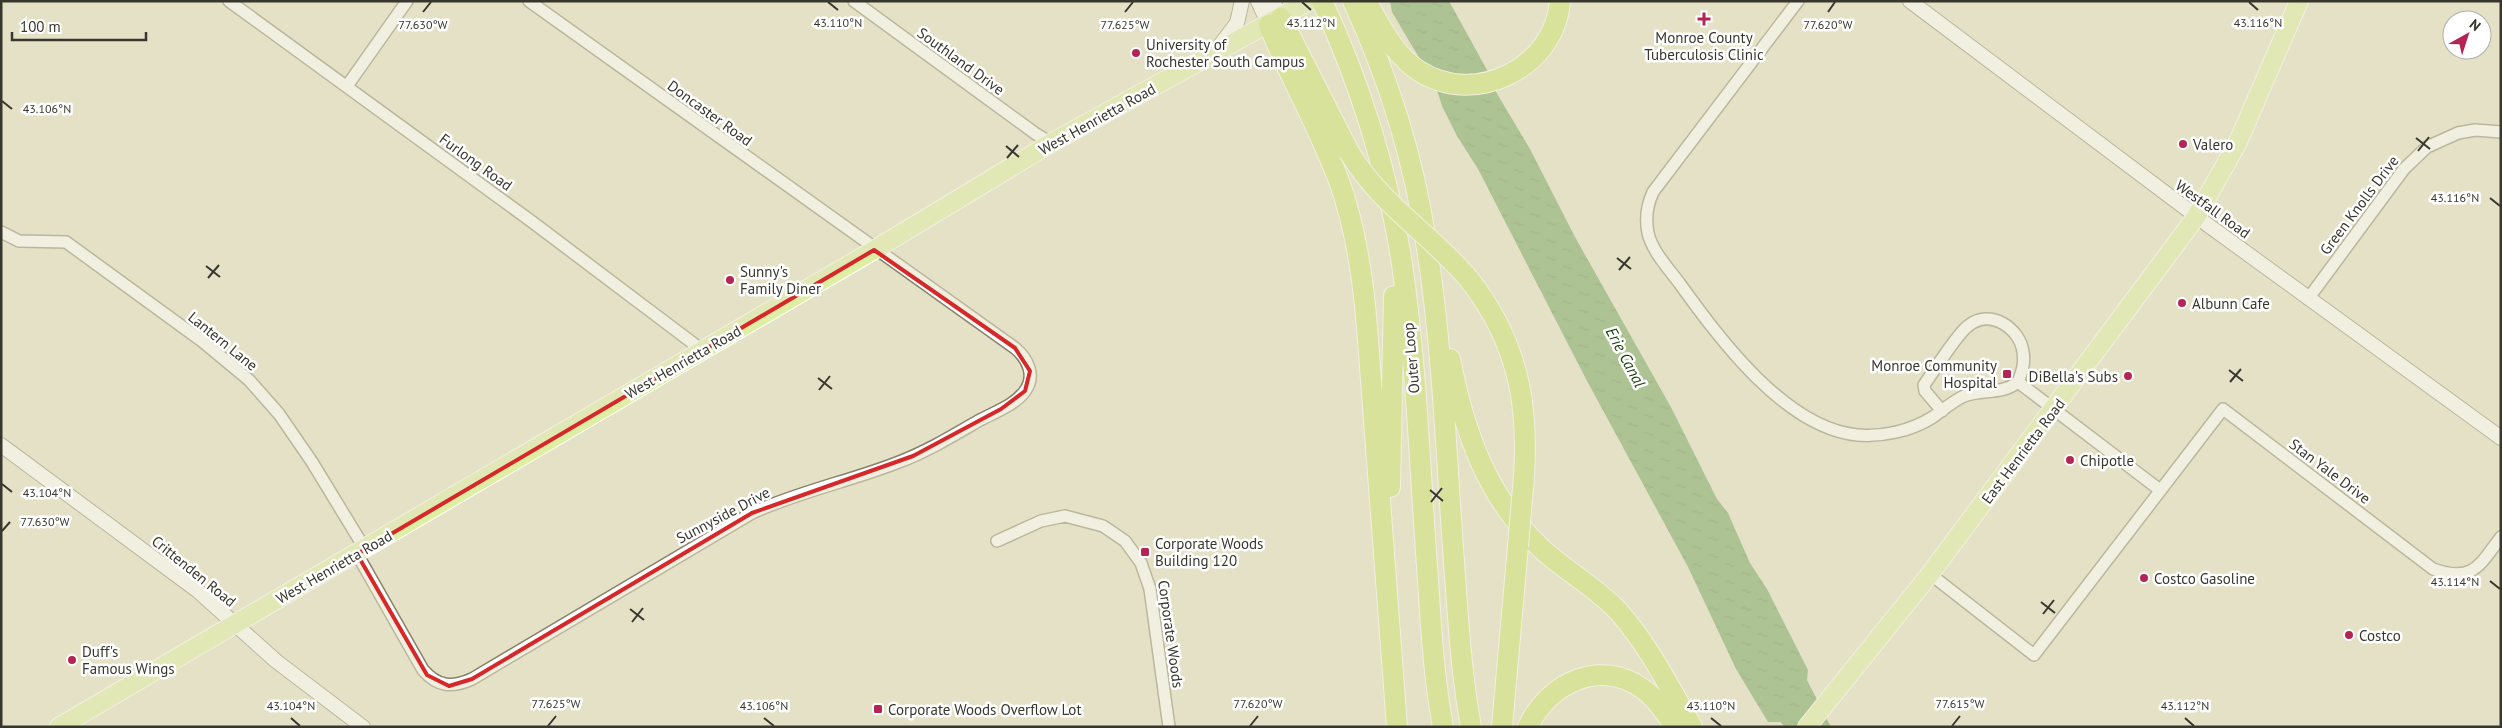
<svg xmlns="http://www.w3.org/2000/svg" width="2502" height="728" font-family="'PT Sans',sans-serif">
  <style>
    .water { fill: url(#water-ripples) }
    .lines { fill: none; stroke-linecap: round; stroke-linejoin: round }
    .minor-casing { stroke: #87836b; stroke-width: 14 }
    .tertiary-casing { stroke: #87836b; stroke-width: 16 }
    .primary-casing { stroke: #fff; stroke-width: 20 }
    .motorway-casing { stroke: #fff; stroke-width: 22 }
    .minor { stroke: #fff; stroke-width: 11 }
    .tertiary { stroke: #fff; stroke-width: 14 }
    .primary { stroke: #deeea3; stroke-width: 18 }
    .motorway { stroke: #c8e266; stroke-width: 20 }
    .motorway-bridge-casing { stroke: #fff; stroke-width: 22; stroke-linecap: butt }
    .motorway-bridge { stroke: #c8e266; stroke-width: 20 }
    .marked { fill: none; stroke: #d62828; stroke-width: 4; stroke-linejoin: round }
    .ticks { fill: none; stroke: #38372d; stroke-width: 2 }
    .poi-dot { fill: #b42554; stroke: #fff; stroke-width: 2 }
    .labels { text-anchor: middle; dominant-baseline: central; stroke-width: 5; stroke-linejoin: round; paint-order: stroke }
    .poi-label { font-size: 15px; fill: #38372d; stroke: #fff; text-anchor: start }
    .street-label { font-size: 15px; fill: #38372d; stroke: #fff }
    .water-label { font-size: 16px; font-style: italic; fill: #1a3e0b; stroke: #fff }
    .ticks-label { font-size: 12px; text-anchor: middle; fill: #38372d; stroke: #fff; stroke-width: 5; stroke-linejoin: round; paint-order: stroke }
  </style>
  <defs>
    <pattern id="water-ripples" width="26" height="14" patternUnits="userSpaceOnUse" patternTransform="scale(1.25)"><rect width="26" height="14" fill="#689d56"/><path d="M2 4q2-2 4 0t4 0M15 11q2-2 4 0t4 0" fill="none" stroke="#578148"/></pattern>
  </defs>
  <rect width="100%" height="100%" fill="#e5e1c7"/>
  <!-- water -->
  <path class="water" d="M1390 1H1449L1492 79 1496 92 1530 149 1575 237 1672 409 1717 499 1728 513 1750 563 1767 589 1808 670 1807 680 1831 727H1784L1781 722H1768L1736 669 1688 567 1587 381 1478 169 1457 136 1442 106 1432 74 1421 61 1392 12Z"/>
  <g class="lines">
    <!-- minor casing -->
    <g class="minor-casing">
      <path id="minor" d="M229 1 531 221 702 350
        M854 1 1036 134 1051 143
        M1798 1 1653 192C1647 205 1645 218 1648 233 1652 251 1669 269 1680 284 1719 338 1785 428 1857 435 1883 437 1911 431 1933 417 1943 410 1953 401 1964 396 1982 389 2002 395 2018 382
        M347 86 407 1
        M1 232 19 241 66 242 202 341 249 380 279 414 312 462 365 549
        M2308 299 2404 169 2427 147 2458 133 2475 130 2501 132
        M2018 382 2160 490
        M1942 411 1925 391 1924 385C1934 371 1957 334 1968 326 1990 308 2020 328 2023 352 2025 363 2022 372 2018 382
        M997 541 1041 521 1065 516 1103 526 1125 541 1141 563 1150 589 1169 727
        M357 554 423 670C438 687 452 688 472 679L752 513C800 491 851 481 899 462 928 451 954 435 980 420 995 412 1015 405 1025 391 1036 376 1028 359 1015 348L529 1
        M1930 574 2034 655 2223 409 2433 569C2473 583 2479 566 2501 537"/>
    </g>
    <!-- tertiary casing -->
    <g class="tertiary-casing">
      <path id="tertiary" d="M1258 1 1269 25
        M1273 1 1281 18
        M1910 1 2208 225 2501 438
        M1218 48 1237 23 1242 1
        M1 445 198 591 276 661 363 727"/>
    </g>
    <!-- primary casing -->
    <g class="primary-casing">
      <path id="primary" d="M59 727 874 250 1051 143 1309 1
        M1807 727 1930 574 2196 217 2238 142 2299 1"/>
    </g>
    <!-- motorway casing -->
    <g class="motorway-casing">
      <path id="motorway" d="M1322 1C1361 85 1388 173 1402 264 1417 368 1420 475 1428 580 1431 629 1434 678 1443 727
        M1353 1C1388 77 1414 160 1426 242 1443 348 1446 455 1454 562 1458 617 1461 672 1471 727
        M1366 1C1381 26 1394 55 1419 71 1475 107 1555 68 1560 1
        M1281 18 1349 152
        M1269 25C1290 78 1319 127 1339 181 1356 228 1363 277 1367 327L1397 727
        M1468 278C1522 346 1531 415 1522 499
        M1450 359C1464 431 1487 499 1543 550 1567 572 1596 587 1619 612 1649 646 1670 688 1692 727
        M1390 487 1394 296
        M1502 727 1518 546
        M1528 727C1548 683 1600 658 1643 689 1656 698 1666 713 1675 727"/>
    </g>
    <!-- minor -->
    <use href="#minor" class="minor"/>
    <!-- tertiary -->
    <use href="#tertiary" class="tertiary"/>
    <!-- primary -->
    <use href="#primary" class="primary"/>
    <!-- motorway -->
    <use href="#motorway" class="motorway"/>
    <!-- motorway-bridge casing -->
    <g class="motorway-bridge-casing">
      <path id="motorway-bridge" d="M1349 152C1379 203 1430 234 1468 278
        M1518 546 1522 499"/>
    </g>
    <!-- motorway-bridge -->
    <use href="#motorway-bridge" class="motorway-bridge"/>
  </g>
  <!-- marked area -->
  <path d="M0 0H2502V728H0ZM874 250 1015 348 1030 371 1025 391 1001 409 913 456 752 513 472 679 449 686 427 675 357 554Z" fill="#e5e1c7" fill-opacity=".55" fill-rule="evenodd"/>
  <path class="marked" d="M874 250 1015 348 1030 371 1025 391 1001 409 913 456 752 513 472 679 449 686 427 675 357 554Z"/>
  <!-- ticks -->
  <path class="ticks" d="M828 2 838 10M1302 2 1311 10M2249 2 2258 10M423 12 431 2M1125 12 1133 2M1828 12 1835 2M2 101 12 109M2416 138 2430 149M1006 146 1019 157M2418 151 2429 137M1007 158 1018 145M2490 198 2500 206M1617 258 1631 269M206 266 220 277M1619 270 1630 257M208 278 219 265M2229 370 2243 381M818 378 832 389M2230 382 2241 369M819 390 830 376M2 484 12 492M1430 490 1443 501M1431 502 1442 488M2 531 10 522M2490 581 2500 589M2041 602 2055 613M630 609 644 620M2043 614 2054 600M632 622 643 608M291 718 300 726M764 718 774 726M1711 718 1721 726M2185 718 2194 726M548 726 556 716M1250 726 1258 716M1952 726 1960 716"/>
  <!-- markers -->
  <g class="poi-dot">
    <path d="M1701.5 11.5h5v5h5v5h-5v5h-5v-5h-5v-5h5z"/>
    <circle cx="1136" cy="53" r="5"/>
    <circle cx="2183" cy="144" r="5"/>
    <circle cx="730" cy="280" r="5"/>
    <circle cx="2182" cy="303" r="5"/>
    <rect x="2002" y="369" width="10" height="10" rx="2.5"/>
    <circle cx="2128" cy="376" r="5"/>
    <circle cx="2070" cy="460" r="5"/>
    <rect x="1140" y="547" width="10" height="10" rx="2.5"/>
    <circle cx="2144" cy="578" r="5"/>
    <circle cx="2349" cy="635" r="5"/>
    <circle cx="72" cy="660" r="5"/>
    <rect x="873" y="704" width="10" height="10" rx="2.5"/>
  </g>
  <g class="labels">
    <!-- poi labels -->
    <g class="poi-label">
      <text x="1704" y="37" text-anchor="middle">Monroe County<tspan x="1704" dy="17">Tuberculosis Clinic</tspan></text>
      <text x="1146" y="44">University of<tspan x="1146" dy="17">Rochester South Campus</tspan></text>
      <text x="2193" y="144">Valero</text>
      <text x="740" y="271">Sunny's<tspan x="740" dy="17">Family Diner</tspan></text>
      <text x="2192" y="303">Albunn Cafe</text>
      <text x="1997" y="365" text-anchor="end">Monroe Community<tspan x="1997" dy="17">Hospital</tspan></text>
      <text x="2118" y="376" text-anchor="end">DiBella's Subs</text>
      <text x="2080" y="460">Chipotle</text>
      <text x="1155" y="543">Corporate Woods<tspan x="1155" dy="17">Building 120</tspan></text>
      <text x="2154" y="578">Costco Gasoline</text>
      <text x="2359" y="635">Costco</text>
      <text x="82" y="651">Duff's<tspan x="82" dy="17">Famous Wings</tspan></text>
      <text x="888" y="709">Corporate Woods Overflow Lot</text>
    </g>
    <!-- street labels -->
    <g class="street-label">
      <text transform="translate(961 61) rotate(36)">Southland Drive</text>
      <text transform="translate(710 113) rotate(36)">Doncaster Road</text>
      <text transform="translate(1097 119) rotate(-29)">West Henrietta Road</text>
      <text transform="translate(476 162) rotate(36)">Furlong Road</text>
      <text transform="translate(2359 205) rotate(-53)">Green Knolls Drive</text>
      <text transform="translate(2213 209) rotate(36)">Westfall Road</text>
      <text transform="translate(223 341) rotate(39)">Lantern Lane</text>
      <text transform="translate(1411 358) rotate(-95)">Outer Loop</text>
      <text transform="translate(683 362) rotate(-30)">West Henrietta Road</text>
      <text transform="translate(2023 451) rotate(-53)">East Henrietta Road</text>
      <text transform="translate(2330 471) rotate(37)">Stan Yale Drive</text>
      <text transform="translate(723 515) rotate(-28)">Sunnyside Drive</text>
      <text transform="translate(334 567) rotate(-30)">West Henrietta Road</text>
      <text transform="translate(194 571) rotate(39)">Crittenden Road</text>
      <text transform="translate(1171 634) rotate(82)">Corporate Woods</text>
    </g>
    <!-- water labels -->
    <g class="water-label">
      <text transform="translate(1626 357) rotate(62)">Erie Canal</text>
    </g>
  </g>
  <g class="ticks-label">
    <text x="838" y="27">43.110°N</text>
    <text x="1311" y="27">43.112°N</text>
    <text x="2258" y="27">43.116°N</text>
    <text x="423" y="29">77.630°W</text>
    <text x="1125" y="29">77.625°W</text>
    <text x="1828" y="29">77.620°W</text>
    <text x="47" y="113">43.106°N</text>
    <text x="2455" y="202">43.116°N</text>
    <text x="47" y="497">43.104°N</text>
    <text x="45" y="526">77.630°W</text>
    <text x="2455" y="586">43.114°N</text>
    <text x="556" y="708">77.625°W</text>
    <text x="1258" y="708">77.620°W</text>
    <text x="1960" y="708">77.615°W</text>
    <text x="291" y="710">43.104°N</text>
    <text x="764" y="710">43.106°N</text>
    <text x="1711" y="710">43.110°N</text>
    <text x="2185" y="710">43.112°N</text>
  </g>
  <!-- border -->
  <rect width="2502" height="728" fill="none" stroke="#38372d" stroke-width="5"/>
  <!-- north arrow -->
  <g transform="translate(2467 35) rotate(39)"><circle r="24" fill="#ffffff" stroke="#afafab"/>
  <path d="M0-4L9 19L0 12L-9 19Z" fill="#b42554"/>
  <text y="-8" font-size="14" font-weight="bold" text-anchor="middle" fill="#38372d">N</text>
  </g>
  <!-- scale -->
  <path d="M12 32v8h134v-8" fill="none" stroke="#38372d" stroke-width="2.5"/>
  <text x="20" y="32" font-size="15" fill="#38372d" stroke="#ffffff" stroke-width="4" paint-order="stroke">100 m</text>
</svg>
